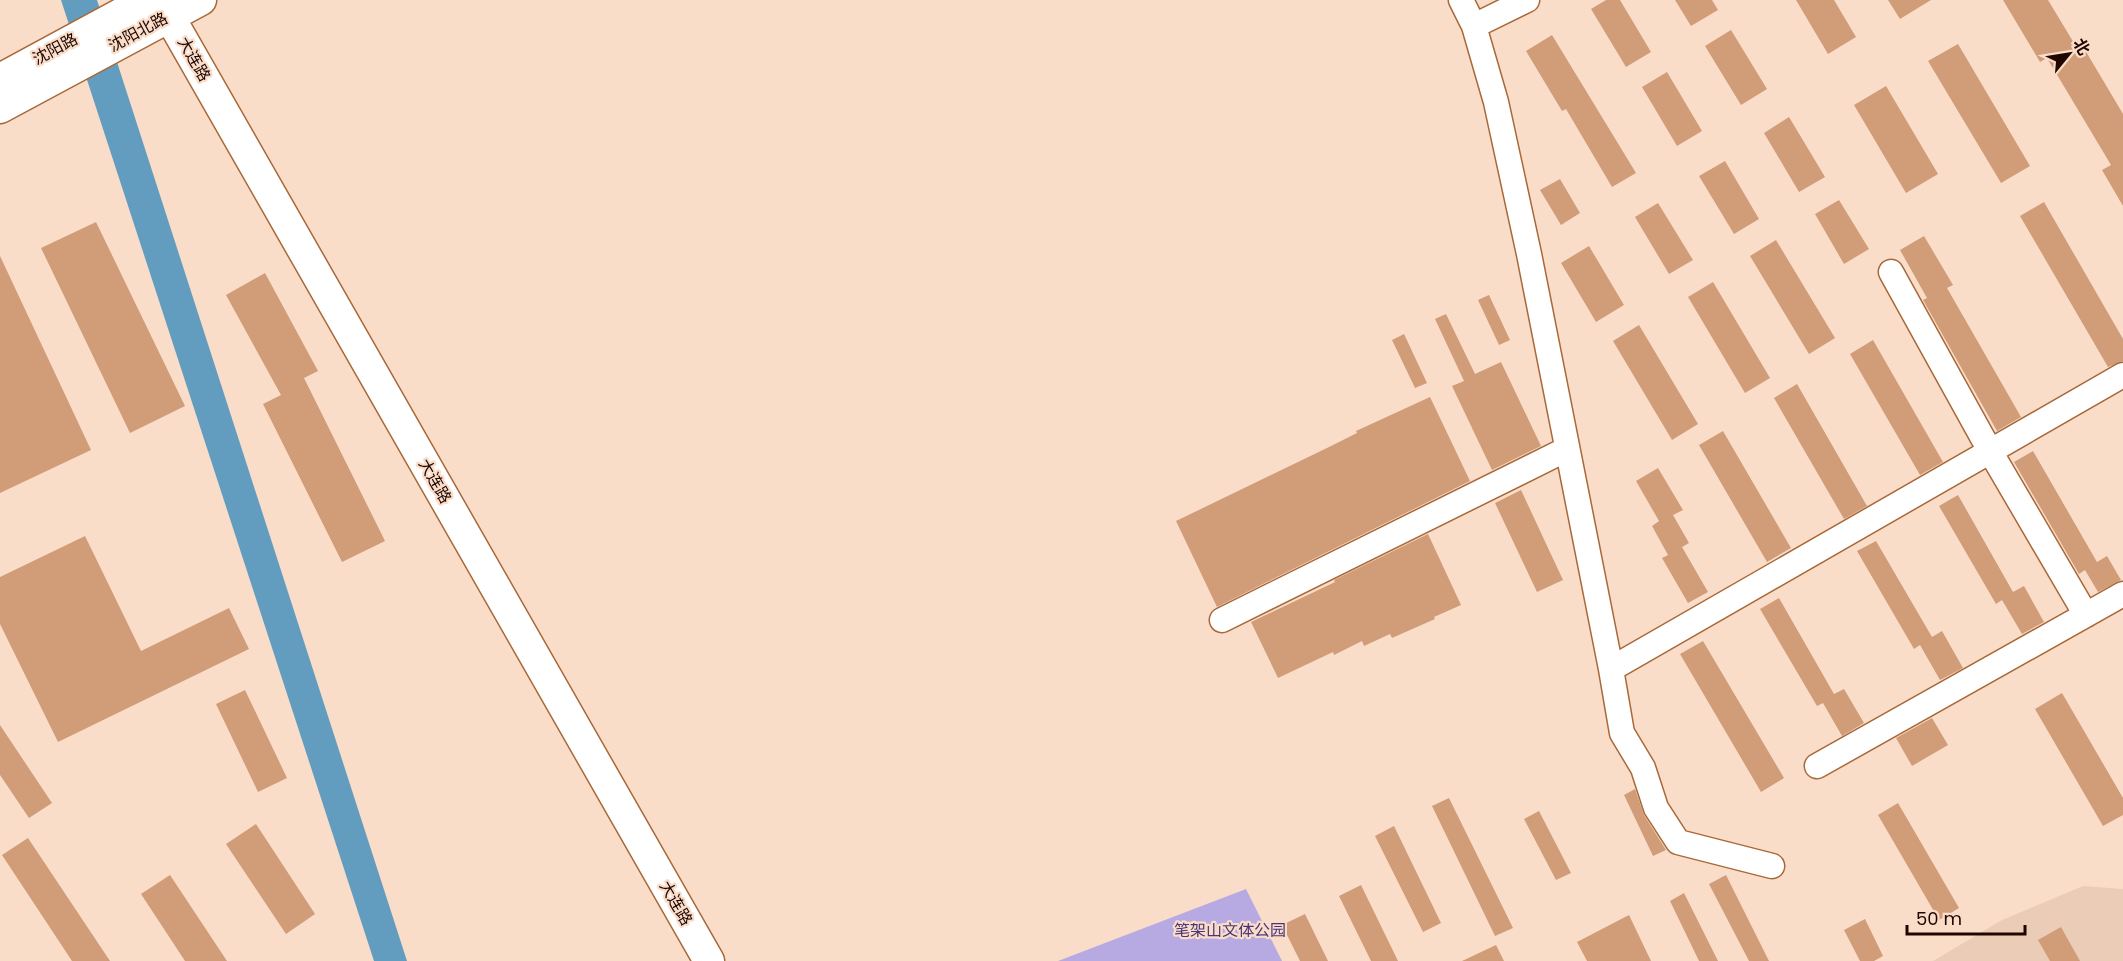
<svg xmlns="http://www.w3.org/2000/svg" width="2123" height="961" font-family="Poppins,'Noto Sans SC',sans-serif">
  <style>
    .built { fill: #ebccb7 }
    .green { fill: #b7aae2 }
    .water { fill: #629dc0 }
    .building { fill: #d19c78 }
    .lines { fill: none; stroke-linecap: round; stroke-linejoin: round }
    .minor-casing { stroke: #a96838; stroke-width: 27 }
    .major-casing { stroke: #a96838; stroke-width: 33 }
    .minor { stroke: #fff; stroke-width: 24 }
    .major { stroke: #fff; stroke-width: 30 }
    .labels { text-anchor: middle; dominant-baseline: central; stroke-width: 4.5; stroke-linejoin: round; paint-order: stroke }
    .street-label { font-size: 16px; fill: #1f0700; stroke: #faddc9 }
    .park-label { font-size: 16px; fill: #4a3578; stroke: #faddc9 }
  </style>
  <rect width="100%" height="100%" fill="#faddc9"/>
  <!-- built -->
  <path class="built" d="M2083 886 2123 889V961H1933L2002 920Z"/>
  <!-- green -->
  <path class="green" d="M1246 889 1282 961H1058Z"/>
  <!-- water -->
  <path class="water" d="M61 0H97L407 961H374Z"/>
  <!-- building -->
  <path class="building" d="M1606 0H1620L1651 52 1626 67 1591 9Z
    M1675 0H1712L1718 10 1691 26Z
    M1796 0H1834L1856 37 1828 54Z
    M1888 0H1931L1900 19Z
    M2003 0H2048L2080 53 2085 50 2123 114V206L2102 170 2111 165 2047 58 2040 62Z
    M1731 30 1767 89 1741 105 1705 46Z
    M1552 35 1636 173 1612 187 1566 109 1562 111 1526 51Z
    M1958 44 2030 166 2001 183 1928 61Z
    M1667 72 1702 131 1677 146 1642 87Z
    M1886 86 1938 174 1906 193 1854 105Z
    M1789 117 1825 177 1799 192 1764 133Z
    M1725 161 1759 219 1734 234 1699 176Z
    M1560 179 1580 213 1561 225 1540 190Z
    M1839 200 1869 249 1844 264 1815 214Z
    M2044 202 2123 339V361L2108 367 2020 216Z
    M1658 203 1693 260 1669 274 1635 217Z
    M96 222 185 406 130 433 41 248Z
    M1924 236 1953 285 1947 288 2021 417 1997 431 1923 300 1927 298 1900 250Z
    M1776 240 1835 338 1809 354 1750 256Z
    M1589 246 1624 305 1596 322 1561 263Z
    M0 256 91 450 0 493Z
    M265 273 318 371 304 378 385 541 342 562 263 404 281 395 226 295Z
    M1713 282 1770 378 1745 393 1688 297Z
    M1489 295 1510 340 1499 345 1478 300Z
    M1446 314 1475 374 1501 362 1541 446 1492 470 1452 386 1464 381 1435 319Z
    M1639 325 1698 424 1672 440 1613 341Z
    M1404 334 1427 383 1415 388 1392 340Z
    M1873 340 1943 462 1920 475 1850 354Z
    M1797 384 1867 506 1844 519 1774 398Z
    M1430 397 1470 481 1217 607 1176 521 1327 448 1357 433 1356 431Z
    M1723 431 1791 548 1767 562 1699 445Z
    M2033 451 2097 562 2107 556 2121 580 2098 592 2085 570 2079 574 2014 462Z
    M1658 468 1683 510 1673 515 1689 543 1682 547 1708 592 1688 603 1662 558 1668 555 1652 526 1659 521 1636 481Z
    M1521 490 1563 580 1537 592 1495 503Z
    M1958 495 2013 592 2024 586 2044 622 2022 634 2002 600 1996 604 1939 506Z
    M1428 534 1461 605 1434 617 1435 619 1392 638 1390 634 1364 646 1362 641 1334 655 1333 652 1278 678 1251 622 1335 582 1334 580Z
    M85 536 141 651 229 608 249 649 58 742 0 624V577Z
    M1876 541 1932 637 1942 631 1963 668 1940 680 1920 645 1914 649 1857 551Z
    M1779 598 1834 694 1844 689 1864 723 1842 736 1823 703 1817 706 1760 609Z
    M1703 641 1784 778 1761 792 1680 654Z
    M245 690 287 778 258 792 216 704Z
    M2062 693 2123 798V815L2103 826 2035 709Z
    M1932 718 1948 745 1912 766 1896 738Z
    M0 725 52 803 29 818 0 775Z
    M1635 789 1644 815 1666 850 1653 856 1624 795Z
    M1449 798 1513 928 1495 936 1432 806Z
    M1898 803 1959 908 1939 920 1878 815Z
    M1539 811 1571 873 1556 880 1524 819Z
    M256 824 315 914 286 934 226 844Z
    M1394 826 1441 923 1423 932 1375 836Z
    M28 838 110 961H72L2 855Z
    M170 875 227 961H185L141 894Z
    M1726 875 1769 961H1749L1709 884Z
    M1361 885 1398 961H1371L1339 896Z
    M1684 893 1718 961H1699L1670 901Z
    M1305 914 1328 961H1300L1282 925Z
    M1629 915 1651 961H1587L1577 942Z
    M1865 919 1883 956 1874 961H1860L1844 930Z
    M2061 927 2080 961H2050L2038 940Z
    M1496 945 1504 961H1462Z"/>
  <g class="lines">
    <!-- minor casing -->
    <g class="minor-casing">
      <path id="minor" d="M1461 0 1474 26 1496 102 1529 254 1611 669 1622 733 1643 768 1656 808 1678 842 1772 866
        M1474 26 1527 0
        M1891 272 1990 451 2086 615
        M1222 620 1567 449
        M1611 669 2123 375
        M1817 766 2123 594"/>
    </g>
    <!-- major casing -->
    <g class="major-casing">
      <path id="major" d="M163 0 169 16 709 961
        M0 79 146 0
        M0 108 201 0"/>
    </g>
    <!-- minor -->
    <use href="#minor" class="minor"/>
    <!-- major -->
    <use href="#major" class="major"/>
  </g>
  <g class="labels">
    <!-- street labels -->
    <g class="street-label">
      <text transform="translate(138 32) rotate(-28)">沈阳北路</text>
      <text transform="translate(55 49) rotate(-28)">沈阳路</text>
      <text transform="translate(194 59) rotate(60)">大连路</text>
      <text transform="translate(435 481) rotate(60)">大连路</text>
      <text transform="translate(676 903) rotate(60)">大连路</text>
    </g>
    <!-- park labels -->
    <g class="park-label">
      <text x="1230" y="930">笔架山文体公园</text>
    </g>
  </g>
  <!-- north arrow -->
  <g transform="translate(2069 54) rotate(60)" stroke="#faddc9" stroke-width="4.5" paint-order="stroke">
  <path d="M0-4.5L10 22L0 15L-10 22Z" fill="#1f0700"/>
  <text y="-9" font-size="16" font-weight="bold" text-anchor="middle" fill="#1f0700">北</text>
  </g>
  <!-- scale -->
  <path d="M1907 925v9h118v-9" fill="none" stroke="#1f0700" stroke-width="3"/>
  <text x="1916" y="925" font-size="18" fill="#1f0700" stroke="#faddc9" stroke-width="4.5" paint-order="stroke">50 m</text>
</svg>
